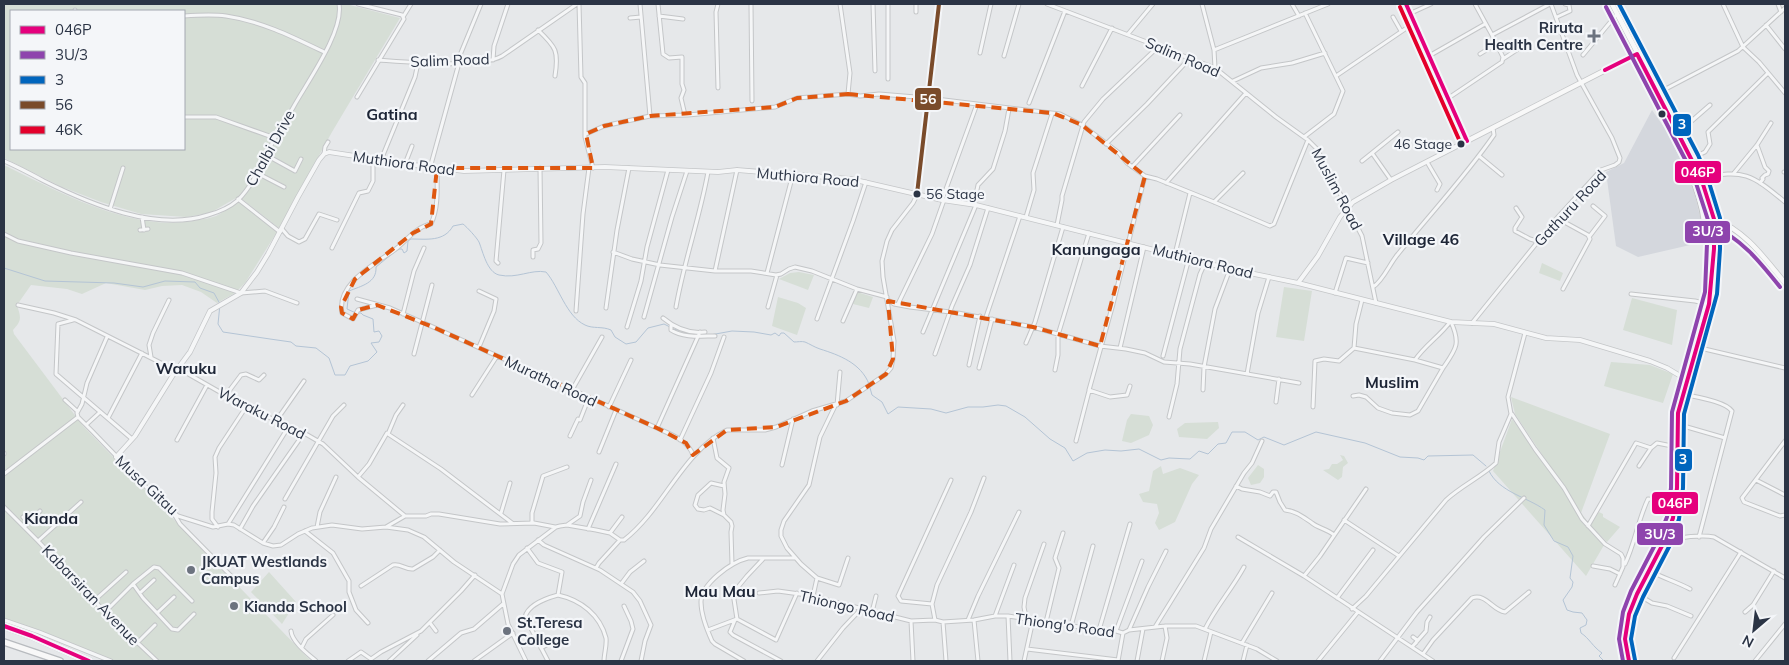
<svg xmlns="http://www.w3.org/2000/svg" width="1789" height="665" font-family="Mulish,sans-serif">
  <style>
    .built { fill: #d4d7dd }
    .green { fill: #d6ded6; fill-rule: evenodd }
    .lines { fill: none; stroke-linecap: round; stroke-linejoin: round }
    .stream { stroke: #b4c4d5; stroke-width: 1 }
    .minor-casing { stroke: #c4c6c8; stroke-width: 5 }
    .tertiary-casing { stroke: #c4c6c8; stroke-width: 5.5 }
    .secondary-casing { stroke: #c4c6c8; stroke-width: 6 }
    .trunk-casing { stroke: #b8bbbf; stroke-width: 8 }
    .minor { stroke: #f5f6f7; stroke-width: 3 }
    .tertiary { stroke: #f5f6f7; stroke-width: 4 }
    .secondary { stroke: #f8f8f8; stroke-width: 4.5 }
    .trunk { stroke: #f8f8f8; stroke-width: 5.5 }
    .bus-1-casing { stroke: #f4f6f9; stroke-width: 8 }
    .bus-2-casing { stroke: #f4f6f9; stroke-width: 8 }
    .bus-3-casing { stroke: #f4f6f9; stroke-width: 8 }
    .bus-4-casing { stroke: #f4f6f9; stroke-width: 8 }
    .bus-5-casing { stroke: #f4f6f9; stroke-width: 8 }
    .bus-1 { stroke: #e5007d; stroke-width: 4 }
    .bus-2 { stroke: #8e44ad; stroke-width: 4 }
    .bus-3 { stroke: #0065bd; stroke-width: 4 }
    .bus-4 { stroke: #7a4b2a; stroke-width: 4 }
    .bus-5 { stroke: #e4002b; stroke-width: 4 }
    .marked { fill: none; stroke: #df570f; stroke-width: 4; stroke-dasharray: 10 6; stroke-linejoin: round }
    .poi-dot { fill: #6c737f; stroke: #f4f6f9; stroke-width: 2 }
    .bus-dot { fill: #2b3445; stroke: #f4f6f9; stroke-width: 2 }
    .labels { text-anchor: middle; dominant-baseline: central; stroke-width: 4.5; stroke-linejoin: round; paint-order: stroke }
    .bus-label { font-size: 14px; fill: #2b3445; stroke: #f4f6f9; text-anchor: end }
    .poi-label { font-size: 15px; font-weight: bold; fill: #2b3445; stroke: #f4f6f9; text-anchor: start }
    .street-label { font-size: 15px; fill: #2b3445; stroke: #f4f6f9 }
    .neighbourhood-label { font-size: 16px; font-weight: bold; fill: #1d2536; stroke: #f4f6f9 }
    .line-badge { stroke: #f4f6f9; stroke-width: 2 }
    .badge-label { font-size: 14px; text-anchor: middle; font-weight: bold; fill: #fff }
  </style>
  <rect width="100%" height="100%" fill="#e6e8ea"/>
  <!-- built -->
  <path class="built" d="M1652 110 1666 130 1692 183 1703 229V242L1638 257 1616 246 1606 172 1624 163Z"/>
  <!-- green -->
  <path class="green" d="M4 4H346L400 18 332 132 279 228 242 199 236 198 210 213 186 217 141 214 101 202 62 187 4 158ZM11 11H184V149H11Z
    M4 165C59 192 135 234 198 220 204 219 211 218 216 216 224 212 231 206 239 202L277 232 245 283 235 293 217 303 201 292 182 285 162 286 145 290 106 283 82 294 67 289 31 285 17 305C21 318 22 320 13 330L14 334 83 426 311 661H110L4 621Z
    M1542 263 1563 273 1560 281 1539 273Z
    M799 272 814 275 808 290 779 279 790 273Z
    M1284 287 1312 291 1304 341 1276 337Z
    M857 292 873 297 869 308 853 304Z
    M778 297 798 303 806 308 797 335 772 326Z
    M1632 298 1677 310 1672 345 1623 330Z
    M1611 362 1650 365 1673 374 1663 403 1604 386Z
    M1511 397 1610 434 1581 513 1515 414Z
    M1131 414 1149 416 1153 425 1149 435 1131 443 1122 441 1127 420Z
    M1512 419 1590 525 1599 512 1603 514V517L1620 527 1607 542 1590 525 1604 545 1586 576 1493 471Z
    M1218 422 1219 428 1207 439 1179 437 1177 429 1185 423Z
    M1340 455 1344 456 1348 463 1343 467 1342 477 1338 480 1323 470 1329 469 1332 464H1337L1343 460Z
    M1258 465 1264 469V477L1260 483 1251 485 1248 478Z
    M1161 466 1163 474 1180 468 1199 475 1192 484 1175 522 1159 530 1155 523 1159 513 1157 504 1143 502 1139 494 1149 491 1153 471Z
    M269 572 296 602 282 624 251 592Z"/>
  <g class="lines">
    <!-- stream -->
    <path class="stream" d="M4 268 45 281 114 283 143 287 165 281 195 282 200 288 214 293 220 304 218 324 223 332 270 339 291 342 296 346 316 348 329 358 335 375H345L350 366 368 361 377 352 371 343 379 342 382 336 379 331 374 332 373 319 363 315 361 313H356L347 309 349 291C361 286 377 283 376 267L398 249H402L404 253 407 251 408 241 411 239C427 239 444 242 453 226L463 224C467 227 477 238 479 242 483 252 487 272 499 275 517 279 531 269 546 272 559 287 566 316 585 325 593 329 602 326 611 330L615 337 626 344 636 342 648 328 664 324 670 327
      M673 329 691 333
      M710 335 732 331 754 332 771 335 775 333 779 336 781 333H784L794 342C797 342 802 341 805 342 810 344 814 347 820 349 839 355 861 363 869 384
      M870 388 872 395 882 402 888 414 898 407 931 409 946 413 968 407H983L998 405 1006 406 1025 417 1050 439 1065 448 1073 461 1087 453 1105 450 1121 451 1139 449 1161 460 1169 458 1190 459 1199 451 1208 454 1218 444 1226 443 1232 432H1245L1258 440 1264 437 1284 445 1316 432 1365 443 1400 457 1418 458 1424 460 1428 456 1473 455 1486 466
      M1489 471C1499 492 1527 497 1545 510L1544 525 1554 541 1568 547 1573 556 1570 578 1573 582 1572 587 1563 600 1567 610 1573 612 1582 613 1587 620 1586 625 1580 628 1581 633C1589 638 1593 647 1602 653L1599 656 1604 661"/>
    <!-- minor casing -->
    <g class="minor-casing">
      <path id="minor" d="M579 4 581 77 585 83V137L593 168
        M640 4 650 116
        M658 4 663 54 669 58 682 57V84L684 90 681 98 685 115
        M751 4 752 101
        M873 4 875 71
        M888 4V79
        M1047 4 1215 68 1276 117 1308 140 1317 149 1362 236 1376 303
        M1202 4 1214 50 1215 68
        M1292 4 1299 16
        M1475 4 1492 35
        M1723 4 1743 47 1759 62 1785 93
        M1778 4 1781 12
        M75 10V11
        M916 12V4
        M1409 14 1431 4
        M184 16C198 15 212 14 226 16 261 21 293 37 324 52
        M659 16 683 19
        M403 17 411 4
        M1393 17 1401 31
        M1557 17 1570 11 1569 5 1565 4
        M630 18 641 17
        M1766 25 1785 49
        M538 30C556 47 559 51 555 76
        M1128 34 1153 4
        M1214 50 1328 4
        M980 53 991 4
        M1480 54 1496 44
        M1583 55 1617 14
        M1004 56 1019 4
        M1429 56 1485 24
        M1503 59 1527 43
        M378 60C406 62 479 69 502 56L577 4
        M493 60 494 46 508 4
        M1336 76 1414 23
        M1233 81 1261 68 1292 63 1325 53
        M1082 86 1112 28
        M718 88 716 12 718 4
        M1658 93 1738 51 1785 8
        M848 94 860 96 879 94 928 98 1060 114 1082 125 1119 153 1127 163 1145 176 1157 179 1214 202 1270 226 1274 224 1308 140
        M357 97 404 19 402 15 358 4
        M1447 99 1502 62 1503 57 1492 35 1550 4
        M1029 103 1065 11
        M1667 111 1662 115 1663 119C1679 148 1694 177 1701 209 1704 221 1704 242 1714 249
        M184 117H216L275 138
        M1679 132 1710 105
        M586 134 604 126 650 116 688 115 775 107 797 98 848 94 850 73 840 4
        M1304 137 1334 114 1343 91 1305 13
        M1106 144 1147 104 1191 57
        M1757 145 1765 167 1769 171 1768 174 1765 175 1762 178 1763 179 1760 183
        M1372 153 1398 132
        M324 154 325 147 328 142
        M266 155 295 171 301 159
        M1479 156 1502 175
        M1692 158 1705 152 1710 144 1708 132 1768 73
        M381 160 415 77 418 63
        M4 161C18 167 31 174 44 181 90 204 156 232 208 215 219 212 229 208 238 200 255 183 263 159 275 138 281 127 288 117 294 106 308 81 344 31 339 4
        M1362 161 1372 153 1391 180
        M1427 162 1440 184 1437 190
        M405 164 412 146
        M1132 167 1180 115
        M430 168 459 63 458 60 481 4
        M1784 172H1785
        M257 173 284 187
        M1734 173 1757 145 1771 123
        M1701 178C1744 169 1751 174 1785 202
        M1166 183 1246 93
        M238 199 280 232
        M942 200 977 104
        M1214 202 1243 173
        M974 204 978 185 993 169 1005 131 1009 109
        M1516 208 1522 217 1515 228V231L1530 239 1537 241
        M110 209 123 168
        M142 217 144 230
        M1026 217 1034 190 1033 173 1052 114
        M1557 218 1588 235 1590 239 1563 289
        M1057 225 1062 200V196L1084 122 1103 99 1159 46
        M282 229 288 236 299 242 305 239 319 214 337 220
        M140 230 148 229
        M4 234 18 241 71 253 182 273 241 293 265 291 297 303
        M1589 237 1605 216 1593 206
        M332 248 359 193 368 191 373 181V159
        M613 252 632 259 660 265 715 271H751L776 275 781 274 789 269 795 267 812 271 857 289 887 297
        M1175 254 1190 193
        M533 257V250L538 249 541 243 540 168
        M498 263 496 261 504 170
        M715 271 737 170
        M767 273 793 174
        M1373 287C1383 281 1390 263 1398 254 1430 214 1465 177 1494 135L1493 128
        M1335 293 1346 258 1368 263
        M1631 294 1695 301 1708 304
        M357 299 390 308 433 327 657 428C670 434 688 440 693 455
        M888 300 894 304 910 307 958 313 1033 327 1100 346 1126 349 1145 353 1164 362 1190 364 1299 383
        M898 304 932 234 944 200
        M18 305 54 313 76 320 163 364 183 371 246 407 304 433 323 444 358 477 405 516
        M377 305 358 310 353 319 342 313C336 282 378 263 397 248 408 239 416 227 431 224 439 207 437 187 437 168
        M676 307C684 261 700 217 708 172
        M768 307 777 275
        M606 308 617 230 629 168
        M576 311 583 214 589 168
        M403 314 414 271 424 248
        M644 317 672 217 687 171
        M986 317 1020 216
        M663 318C675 328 689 334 705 332
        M817 319 853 221 866 182
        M73 320 58 324 56 374 132 439
        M843 321 857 289
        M1472 323 1557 218 1601 170 1615 165 1619 162 1620 158 1612 138 1577 75 1551 4
        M671 326V330C683 338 701 336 715 336
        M627 327 641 281 647 247 668 170
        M923 332 976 205
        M1026 343 1035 322 1063 227
        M479 347 494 311 496 299 479 291
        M1696 347 1785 368
        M1120 348 1144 247
        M1354 348 1415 360 1443 368C1456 349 1461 344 1451 322
        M414 354 432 285
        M935 354 952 306 970 265 988 208
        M1163 356 1189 258
        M151 357 149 345 153 333 169 300
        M1415 360C1425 345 1440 336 1450 322
        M969 365 980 316
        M979 368 992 319
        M1055 370 1058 355V335L1089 233
        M1247 374 1258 313 1269 277
        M1130 386 1127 395 1110 397 1089 390 1113 304 1145 176
        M572 390 602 337
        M1203 390 1204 367 1215 309 1230 269
        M1683 394C1695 397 1725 401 1732 411L1699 537
        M226 395 241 375 246 374 259 380 264 375
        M472 395 497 356
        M1353 396 1359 395 1366 397 1378 408 1392 413 1410 415 1418 411 1443 368
        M65 400 77 411
        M1276 402 1279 379
        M403 405 396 415 388 434 441 469 512 523
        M837 405 840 372
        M609 407 631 360
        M1313 407 1315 361 1324 359 1339 361 1354 348 1356 324 1362 300
        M1512 414 1535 449 1564 488 1582 519 1605 544 1621 554 1623 558V567L1615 585
        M78 417 93 432 149 490 178 516 213 527 228 524 234 525 263 543 273 546 281 545 298 534 312 528 332 525 362 529 386 527 408 530 424 537 454 562 502 594
        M78 417 77 413 82 404 87 383 107 337
        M1169 417 1177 384 1180 349 1200 274 1205 263
        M108 418 142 353
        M276 421 304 381
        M86 425 99 413
        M1687 427 1725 438
        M657 428 700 332
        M570 436 578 419 580 420 589 397
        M713 438 717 458 729 468 724 482 725 494 723 510 724 515 731 522 732 526 731 532 732 564
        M177 440 207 385
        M680 440 711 373 724 337
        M1076 441 1089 391
        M1785 441 1742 498 1744 502 1780 516 1785 515
        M599 452 616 410
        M4 454V453
        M782 465 793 419
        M1639 466 1651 448
        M4 474 78 417
        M358 477 369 464 387 433
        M951 480 898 596 901 601 932 604 937 585 971 512 984 478
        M1756 480 1785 495
        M1236 486 1242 489 1260 492 1270 496 1273 492H1276L1280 502 1285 510C1296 511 1303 517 1312 523 1318 528 1327 529 1334 535
        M285 499 333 416 344 405
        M4 507 38 541 105 612 157 661
        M501 513 510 483
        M174 514 180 524 239 584
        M724 515 710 508 704 510 698 509 695 505 698 495 711 483 724 486
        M23 517 28 523
        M1344 520 1399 556
        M532 523V513L543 476 567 467
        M228 524 289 426
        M567 525 580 516 583 502 591 480
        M1588 526 1636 443 1651 448 1657 443 1677 447
        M24 527 40 511
        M218 527 212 519V512L216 473 215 457 219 448 246 407
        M317 527 320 512 336 477
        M386 527 405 516H426L431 514H439L500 524 534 523 555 527
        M240 529 253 506 304 433
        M588 529 616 464
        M305 531 333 553 349 581V592L356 610 368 623
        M610 533 622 517
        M1238 537 1304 576 1433 661
        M538 540 544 545 600 570 633 592 640 601 651 625 645 641 641 661
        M1665 540C1681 538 1699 534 1714 537L1785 578
        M38 541 81 502
        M263 543 274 527 284 507
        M527 548 538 563 562 572 558 595
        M1625 564C1635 543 1638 520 1648 499L1658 500 1660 503 1675 505
        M1593 566 1610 569 1620 574
        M596 568 599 563 620 540
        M1650 571C1663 578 1677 582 1690 589
        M1304 576 1320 556 1366 489
        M817 578 839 585 848 558
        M133 584 143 598 172 629 178 630 194 614
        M621 584 630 572 644 561
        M361 586 393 565C400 563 406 570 413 569L433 557 440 550
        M140 593 154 580
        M759 593 778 591 807 595 911 621 935 620 943 622 974 620 995 616H1008L1071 626 1116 631 1123 633 1129 630 1165 626H1196L1257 649 1277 661
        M1637 594 1652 603 1667 606 1691 616
        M813 596 817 578 801 564 787 548 781 536V530L784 521 809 485 820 437 835 406
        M1337 598 1373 550
        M95 600 126 572
        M932 604 935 620
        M1352 609 1366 596 1446 500C1461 486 1481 477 1496 463L1499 442 1511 414 1508 397 1525 333
        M105 612 133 584 154 567 159 568 192 601
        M872 612 876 596
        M1745 612 1753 605 1774 571
        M157 613 174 597
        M995 616 1014 565
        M1008 616 1010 661
        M1026 618 1024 607 1025 598 1044 544
        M737 619 776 640 797 593
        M4 620 39 632 111 661
        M735 620 730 632 733 635 781 661
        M968 620 978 596 1019 512
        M974 620 978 661
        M911 621 913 661
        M943 622 946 661
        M1046 622 1059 568 1055 558 1063 533
        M430 623 436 631
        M1071 626 1093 546
        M1155 627 1204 548 1211 529 1244 473 1252 463 1262 441
        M1205 629C1216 607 1232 589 1244 567
        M708 630 737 619 733 593 747 576 763 559
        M1099 630 1130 524
        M1129 630 1148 587 1166 551
        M291 631C292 642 308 654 316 661
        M1116 631 1142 561
        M1413 637 1417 640 1416 643
        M137 643 155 625
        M1242 643 1272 593
        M302 647 306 639 333 615
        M1412 647 1426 631 1427 622 1430 617
        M541 648 557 639
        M1027 649 1118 660
        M1423 654 1433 640 1472 598C1486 593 1492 610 1505 612L1529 592
        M1674 658 1741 552
        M348 661 361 652 371 659 381 652 421 631 461 591 475 575
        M389 661 417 635
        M428 661 461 633 474 629 503 604
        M474 661 513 633
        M526 661 508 624 502 594 513 564 519 555 556 527 560 526 567 525 596 530 610 533 620 540H624C664 509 682 452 727 430H765L776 427 812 411 846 401 886 374 891 368 893 359 894 341 883 277 882 261 887 241 892 230 913 203 916 197 939 4
        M548 661 525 617C528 605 547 598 558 595 581 600 600 615 606 638 607 645 604 654 604 661
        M621 661 633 629 631 621 624 606
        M744 661 715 644 712 641C707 630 701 614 701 602 701 584 731 562 748 558H795
        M817 661 843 628 861 609
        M1024 661 1033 620
        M1118 661 1123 633
        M1137 661 1143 629
        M1162 661 1167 638 1165 626
        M1204 661 1211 632
        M1243 661 1247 645
        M1318 661 1358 612
        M1380 661 1417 612 1484 537 1524 498
        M1755 661 1785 624"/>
    </g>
    <!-- tertiary casing -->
    <g class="tertiary-casing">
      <path id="tertiary" d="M1298 283 1318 256 1340 217 1353 202 1391 180 1467 141
        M116 457 135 436 173 375 190 352 210 311 241 293 257 272 268 254 298 197 319 160 324 154 329 152 414 165 464 171 605 167 718 172 737 170 851 179 942 200 976 205 1230 269 1298 283 1451 322 1494 324 1546 338 1580 340 1650 361 1667 368 1687 380"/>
    </g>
    <!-- secondary casing -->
    <g class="secondary-casing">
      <path id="secondary" d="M1406 4 1467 141 1637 54
        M1612 4 1692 158 1701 178 1714 219V249L1711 293 1678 413 1677 488 1673 518 1665 540 1637 594 1629 614 1625 639 1629 661
        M1714 219C1745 230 1765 259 1785 283"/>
    </g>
    <!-- trunk casing -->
    <g class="trunk-casing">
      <path id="trunk" d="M4 626 32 636 89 661
        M4 642 60 661"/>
    </g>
    <!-- minor -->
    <use href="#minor" class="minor"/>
    <!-- tertiary -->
    <use href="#tertiary" class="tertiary"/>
    <!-- secondary -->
    <use href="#secondary" class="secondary"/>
    <!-- trunk -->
    <use href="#trunk" class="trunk"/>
    <!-- bus-1 casing -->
    <g class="bus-1-casing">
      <path id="bus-1" d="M1406 4 1467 141
        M1605 70 1637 54 1701 178 1714 219V249L1709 304 1678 413 1677 488 1673 518 1665 540 1637 594 1629 614 1625 639 1629 661
        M4 626 32 636 89 661"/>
    </g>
    <!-- bus-2 casing -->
    <g class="bus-2-casing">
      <path id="bus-2" d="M1606 7 1686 161 1695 180 1708 220 1705 292 1672 412 1671 488 1667 517 1659 537 1631 591 1623 612 1619 639 1623 661
        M1711 225C1741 238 1760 262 1780 287"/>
    </g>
    <!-- bus-3 casing -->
    <g class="bus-3-casing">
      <path id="bus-3" d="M1619 4 1698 155 1707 176 1720 218V249L1717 294 1684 414 1683 488 1679 519 1671 543 1643 597 1635 616 1631 639 1635 660"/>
    </g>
    <!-- bus-4 casing -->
    <g class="bus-4-casing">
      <path id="bus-4" d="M917 194 939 4"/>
    </g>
    <!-- bus-5 casing -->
    <g class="bus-5-casing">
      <path id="bus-5" d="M1400 7 1461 144"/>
    </g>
    <!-- bus-1 -->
    <use href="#bus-1" class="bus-1"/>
    <!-- bus-2 -->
    <use href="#bus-2" class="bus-2"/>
    <!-- bus-3 -->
    <use href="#bus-3" class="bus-3"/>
    <!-- bus-4 -->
    <use href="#bus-4" class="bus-4"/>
    <!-- bus-5 -->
    <use href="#bus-5" class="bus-5"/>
  </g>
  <!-- marked area -->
  <path class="marked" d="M848 94 1053 113 1082 125 1145 176 1100 346 1033 327 888 301 893 359 886 374 846 401 776 427 727 430 693 455 686 443 657 428 433 327 377 305 358 310 353 319 342 313 341 307 355 279 413 233 431 224 437 168H593L586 134 604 126 650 116 775 107 797 98Z"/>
  <!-- markers -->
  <g class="poi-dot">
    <path d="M1591.5 28.5h5v5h5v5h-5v5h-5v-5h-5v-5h5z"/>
    <circle cx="191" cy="570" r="5"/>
    <circle cx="234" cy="606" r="5"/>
    <circle cx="507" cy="631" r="5"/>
  </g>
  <g class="bus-dot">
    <circle cx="1662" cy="114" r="4.5"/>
    <circle cx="1461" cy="144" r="4.5"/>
    <circle cx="917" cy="194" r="4.5"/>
  </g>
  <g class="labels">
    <!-- bus labels -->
    <g class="bus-label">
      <text x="1452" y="144">46 Stage</text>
      <text x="926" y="194" text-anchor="start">56 Stage</text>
    </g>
    <!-- poi labels -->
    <g class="poi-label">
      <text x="1583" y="27" text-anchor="end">Riruta<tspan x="1583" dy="17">Health Centre</tspan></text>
      <text x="201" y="561">JKUAT Westlands<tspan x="201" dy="17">Campus</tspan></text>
      <text x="244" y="606">Kianda School</text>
      <text x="517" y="622">St.Teresa<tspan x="517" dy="17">College</tspan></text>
    </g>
    <!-- street labels -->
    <g class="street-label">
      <text transform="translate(1183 57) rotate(23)">Salim Road</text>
      <text transform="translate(450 60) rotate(-2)">Salim Road</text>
      <text transform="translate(270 148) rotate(-61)">Chalbi Drive</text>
      <text transform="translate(404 163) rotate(8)">Muthiora Road</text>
      <text transform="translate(808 177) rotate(5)">Muthiora Road</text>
      <text transform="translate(1337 189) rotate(62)">Muslim Road</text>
      <text transform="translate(1570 208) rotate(-47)">Gathuru Road</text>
      <text transform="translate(1203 261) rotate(14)">Muthiora Road</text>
      <text transform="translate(551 381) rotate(25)">Muratha Road</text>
      <text transform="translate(262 413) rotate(27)">Waraku Road</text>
      <text transform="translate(147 485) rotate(43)">Musa Gitau</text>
      <text transform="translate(91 595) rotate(46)">Kabarsiran Avenue</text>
      <text transform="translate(847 606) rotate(13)">Thiongo Road</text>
      <text transform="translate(1065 625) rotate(8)">Thiong'o Road</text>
    </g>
    <!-- neighbourhood labels -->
    <g class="neighbourhood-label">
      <text x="392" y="114">Gatina</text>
      <text x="1421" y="239">Village 46</text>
      <text x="1096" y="249">Kanungaga</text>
      <text x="186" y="368">Waruku</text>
      <text x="1392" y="382">Muslim</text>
      <text x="51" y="518">Kianda</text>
      <text x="720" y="591">Mau Mau</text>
    </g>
  </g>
  <g class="line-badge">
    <rect x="914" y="87" width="28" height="24" rx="5" fill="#7a4b2a"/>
    <rect x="1672" y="113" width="20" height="24" rx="5" fill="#0065bd"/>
    <rect x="1674" y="160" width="48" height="24" rx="5" fill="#e5007d"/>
    <rect x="1684" y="220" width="47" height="24" rx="5" fill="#8e44ad"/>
    <rect x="1674" y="448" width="19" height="24" rx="5" fill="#0065bd"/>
    <rect x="1651" y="491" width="48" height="24" rx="5" fill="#e5007d"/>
    <rect x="1636" y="522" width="48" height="24" rx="5" fill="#8e44ad"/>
  </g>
  <g class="badge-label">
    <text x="928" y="104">56</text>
    <text x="1682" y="129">3</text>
    <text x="1698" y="177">046P</text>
    <text x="1708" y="236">3U/3</text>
    <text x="1683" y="464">3</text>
    <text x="1675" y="508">046P</text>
    <text x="1660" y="539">3U/3</text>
  </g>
  <!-- border -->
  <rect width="1789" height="665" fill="none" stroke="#2b3445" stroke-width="10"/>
  <!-- legend -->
  <rect x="10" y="10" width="175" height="140" fill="#f4f6f9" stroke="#a4a8b1"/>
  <rect x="20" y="26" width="25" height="8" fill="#e5007d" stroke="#a4a8b1"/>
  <text x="55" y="35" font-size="15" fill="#2b3445">046P</text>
  <rect x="20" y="51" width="25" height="8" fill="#8e44ad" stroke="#a4a8b1"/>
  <text x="55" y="60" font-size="15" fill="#2b3445">3U/3</text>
  <rect x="20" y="76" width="25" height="8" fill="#0065bd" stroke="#a4a8b1"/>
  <text x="55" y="85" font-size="15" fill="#2b3445">3</text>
  <rect x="20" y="101" width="25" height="8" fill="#7a4b2a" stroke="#a4a8b1"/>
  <text x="55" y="110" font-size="15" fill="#2b3445">56</text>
  <rect x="20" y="126" width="25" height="8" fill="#e4002b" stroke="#a4a8b1"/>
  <text x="55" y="135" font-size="15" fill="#2b3445">46K</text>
  <!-- north arrow -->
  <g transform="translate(1754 630) rotate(208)" stroke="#f4f6f9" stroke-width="4" paint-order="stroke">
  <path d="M0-4L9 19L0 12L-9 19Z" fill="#2b3445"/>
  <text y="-8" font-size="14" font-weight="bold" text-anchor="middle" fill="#2b3445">N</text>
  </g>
</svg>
